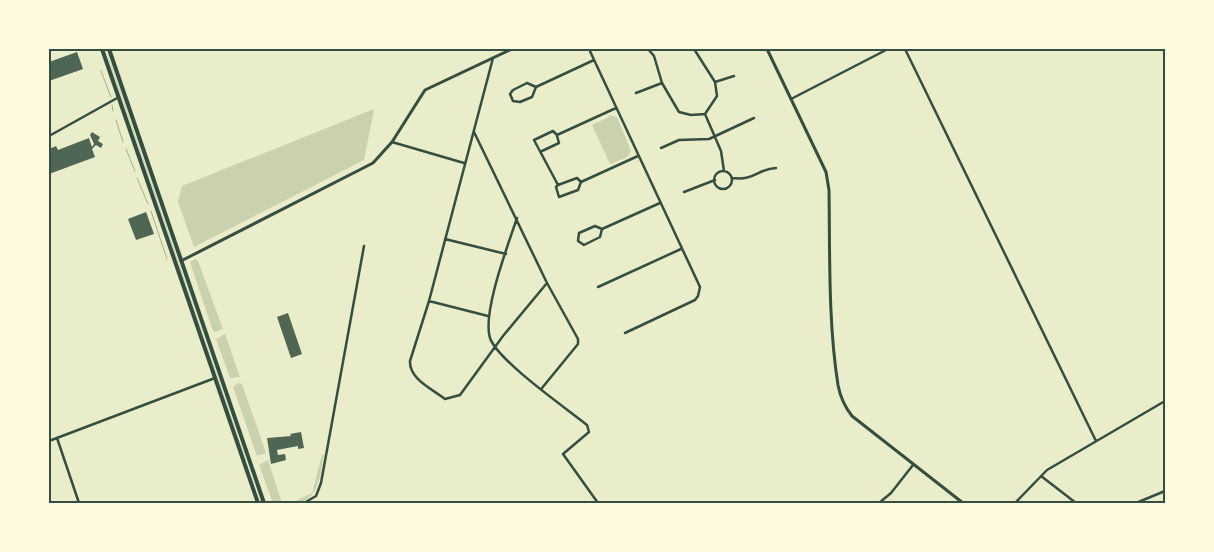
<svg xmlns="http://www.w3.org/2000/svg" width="1214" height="552" font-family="'Source Serif 4',serif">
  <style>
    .green { fill: #cad2ad }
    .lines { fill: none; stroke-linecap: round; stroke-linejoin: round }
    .stream { stroke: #a3b18a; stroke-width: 1 }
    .building { fill: #4f6655 }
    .minor { stroke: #344e41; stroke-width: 2.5 }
    .tertiary { stroke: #344e41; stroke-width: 3 }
    .trunk { stroke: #344e41; stroke-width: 4 }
    .neatline { fill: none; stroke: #344e41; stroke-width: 2 }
  </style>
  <rect width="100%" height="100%" fill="#e9edc9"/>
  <!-- green -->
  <path class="green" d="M105 49 110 61 246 460 245 461Z
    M374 109 364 160 194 247 178 202 182 186Z
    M608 115 617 117 631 151 627 157 610 164 592 125 609 117Z
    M195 259 198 261 223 329 216 332 213 331 190 262Z
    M225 334 240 377 230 378 216 339Z
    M238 383 242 384 266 453 257 456 233 387Z
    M322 455H324C320 476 319 503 292 503L312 493Z
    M268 460 282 503H273L259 465Z"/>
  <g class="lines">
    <!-- stream -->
    <path class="stream" d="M101 71 111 97
      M112 105 113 111
      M116 120 123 142
      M126 149 135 171
      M137 178 148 204
      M151 211 167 259"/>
  </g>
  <!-- building -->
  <path class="building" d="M77 52 83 69 49 81V62Z
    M92 132 100 137 98 141 103 144 101 148 96 145 92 149 95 157 49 174V149L56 146 58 150 89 138 92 147 94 144 90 135Z
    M146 212 154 234 136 240 128 219Z
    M288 313 302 354 291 358 277 317Z
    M301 432 304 448 298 449V446L277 450 278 455 285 454 286 460 271 464 267 438 291 436 290 434Z"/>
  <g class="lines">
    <!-- minor -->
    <path class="minor" d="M589 49 700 287 698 296 695 300 625 333
      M648 49 654 56 662 83 679 112 691 115 705 114
      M694 49 715 82 717 96 705 114 721 151 724 171
      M905 49 1096 441
      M493 58 429 301 410 361C409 379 432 389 445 399L460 395 503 336 547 283
      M715 82 734 76
      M536 87 532 97 520 102 513 101 510 94 513 90 527 83 536 87 594 60
      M636 93 662 83
      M791 99 888 49
      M616 108 557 135 553 131 534 140 558 185 556 187 559 197 578 190 581 182 638 156
      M474 132 547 283 578 339V344L542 388
      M49 136 119 97
      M392 142 464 163
      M661 148 679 140 709 139 754 118
      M542 151 559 143 557 136
      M714 180a9 9 0 1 1 18 0a9 9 0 1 1-18 0Z
      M732 178C755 181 757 169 776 168
      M558 185 577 178 581 182
      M684 192 715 180
      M517 218C508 245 482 313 490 338 498 361 566 408 587 425L589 432 563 454 598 503
      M602 229 600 237 584 245 578 241 579 233 595 226 602 229 660 203
      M445 239 506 254
      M598 287 681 249
      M429 301 488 316
      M57 438 79 503
      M49 441 215 378
      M1041 476 1076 503
      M304 503 316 496 321 483 364 246
      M879 503 891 493 913 465
      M1015 503 1047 470 1165 401
      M1136 503 1165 491"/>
    <!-- tertiary -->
    <path class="tertiary" d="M767 49 826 172 829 190C830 253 828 322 838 385 840 396 845 407 852 416L963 503
      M181 261 373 163 392 142 425 90 512 49"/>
    <!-- trunk -->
    <path class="trunk" d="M102 49 258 503
      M109 49 264 503"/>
  </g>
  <!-- border -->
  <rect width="1214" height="552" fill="none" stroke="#fefae0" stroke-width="100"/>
  <rect x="50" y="50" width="1114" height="452" class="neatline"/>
</svg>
